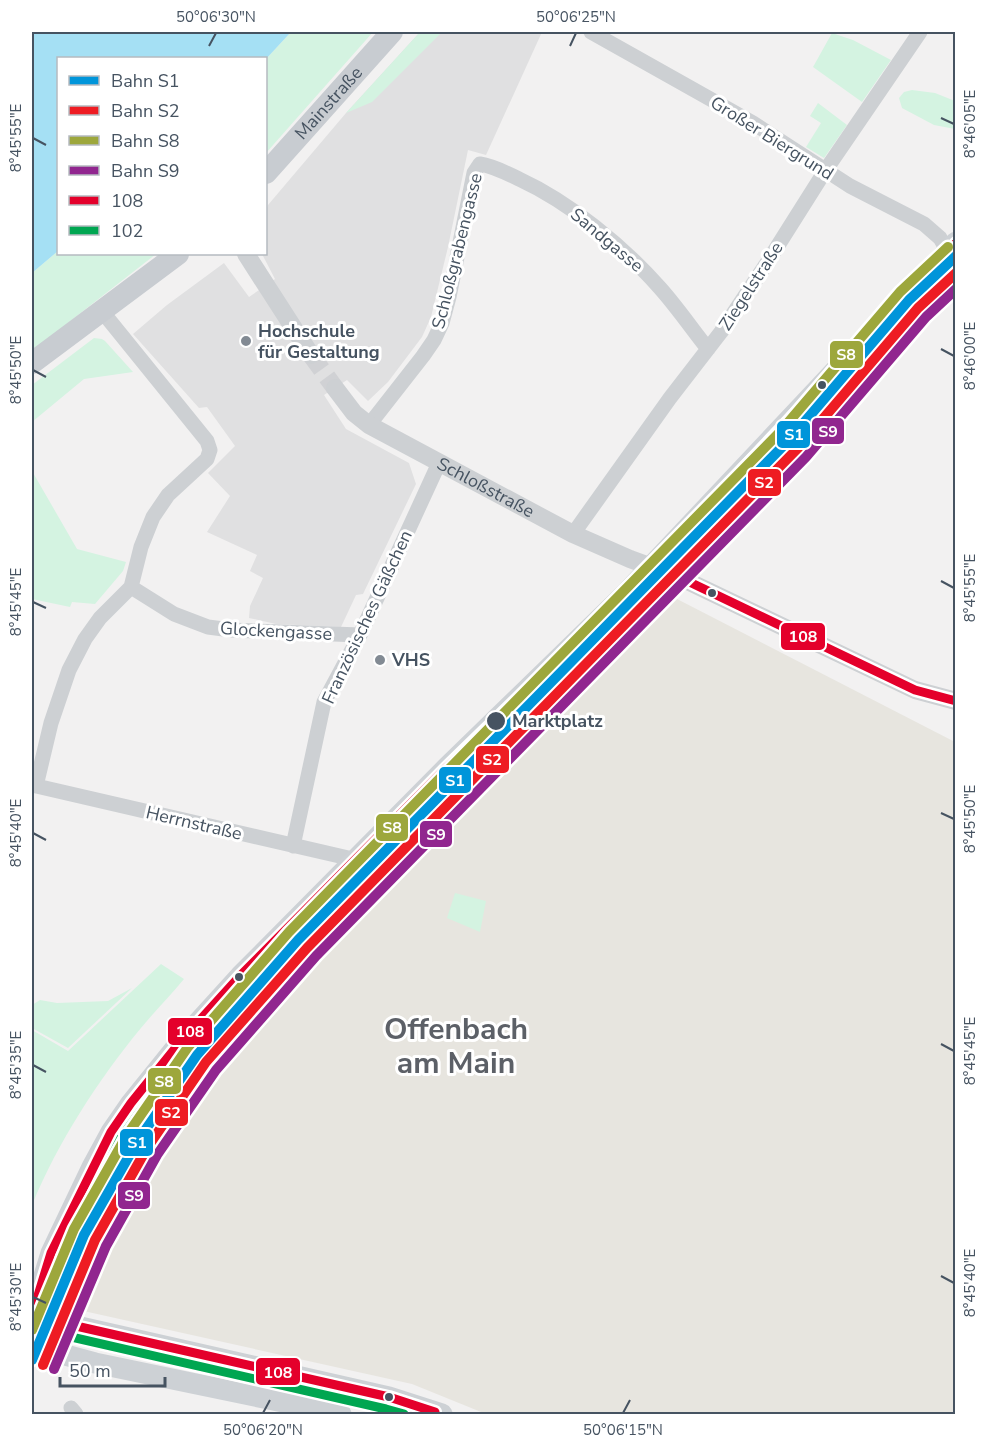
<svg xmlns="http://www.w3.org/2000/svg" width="987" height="1446" font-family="'Nunito Sans',sans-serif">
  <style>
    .commercial { fill: #e7e5df }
    .education { fill: #e0e0e1 }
    .green { fill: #d4f3e1 }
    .water { fill: #a5e0f4 }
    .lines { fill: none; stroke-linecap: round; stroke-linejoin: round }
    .tertiary-tunnel { stroke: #d0d1d4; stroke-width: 18; stroke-dasharray: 18 9; stroke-linecap: butt }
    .minor { stroke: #cdd0d3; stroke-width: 15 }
    .tertiary { stroke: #cdd0d3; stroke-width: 18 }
    .secondary { stroke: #cdd1d5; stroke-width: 21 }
    .primary { stroke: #c8ccd1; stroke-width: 22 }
    .bus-1-casing { stroke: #fff; stroke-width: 14 }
    .bus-2-casing { stroke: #fff; stroke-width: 14 }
    .bus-1 { stroke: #e4002b; stroke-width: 9 }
    .bus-2 { stroke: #00a651; stroke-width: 9 }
    .rail-1-casing { stroke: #fff; stroke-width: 15 }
    .rail-2-casing { stroke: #fff; stroke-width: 15 }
    .rail-3-casing { stroke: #fff; stroke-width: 15 }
    .rail-4-casing { stroke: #fff; stroke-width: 15 }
    .rail-1 { stroke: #0095da; stroke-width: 10 }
    .rail-2 { stroke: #ee1c23; stroke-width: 10 }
    .rail-3 { stroke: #9da73c; stroke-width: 10 }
    .rail-4 { stroke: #91268f; stroke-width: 10 }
    .ticks { fill: none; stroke: #465361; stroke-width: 2 }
    .poi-dot { fill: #828a93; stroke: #fff; stroke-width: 2 }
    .bus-dot { fill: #465361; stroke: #fff; stroke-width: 2 }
    .labels { text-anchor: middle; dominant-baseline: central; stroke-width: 6; stroke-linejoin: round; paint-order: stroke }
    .street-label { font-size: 18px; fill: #465361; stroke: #fff }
    .poi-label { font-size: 18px; font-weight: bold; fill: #465361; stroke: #fff; text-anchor: start }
    .stop-label { font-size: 18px; font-weight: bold; fill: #465361; stroke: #fff; text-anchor: start }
    .town-label { font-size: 30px; font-weight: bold; fill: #5c6067; stroke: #fff }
    .line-badge { stroke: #fff; stroke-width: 2 }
    .badge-label { font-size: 16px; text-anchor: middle; font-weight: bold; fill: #fff }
    .neatline { fill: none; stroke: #465361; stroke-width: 2 }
    .ticks-label { font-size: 15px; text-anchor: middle; fill: #465361 }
  </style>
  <rect width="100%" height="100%" fill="#f2f1f1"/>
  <!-- commercial -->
  <path class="commercial" d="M644 582 955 742V1414H486L412 1384 70 1308 63 1304 60 1295 91 1226 127 1162 163 1107 222 1032 218 1024 365 868Z"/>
  <!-- education -->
  <path class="education" d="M420 32H542L486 155 468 150 448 247 431 317 422 337 388 382 368 401 347 380 324 395 346 429 409 463 416 484 363 594 356 595 341 627 276 624 249 618 250 606 263 578 250 571 257 555 207 532 230 496 208 473 235 446 207 407 199 408 133 334 167 305 224 263 249 297 275 279 262 254H266V211L268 205 346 113Z"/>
  <!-- green -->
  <path class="green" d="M291 32H373L266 153V59Z
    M420 32H442L372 102 346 113Z
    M832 33 853 40 891 60 862 102 813 67Z
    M912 90 935 93 955 101V129L934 125 902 108 899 98 904 92Z
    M818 103 847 125 824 158 806 147 821 123 810 116Z
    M58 251V254H156L32 351V273Z
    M94 338 102 339 105 341 133 372 84 379 32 422V385Z
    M32 471 77 549 126 562 123 571 95 604 72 602 70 607 32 599Z
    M455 893 486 901 480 932 447 918Z
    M161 964 184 979C170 996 155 1011 141 1028 98 1080 58 1142 32 1205V1030L68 1051Z
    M132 988 68 1048 32 1028V1005L40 1000 57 1003 108 1001Z"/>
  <!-- water -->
  <path class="water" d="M32 32H291L266 59 58 58V251L32 273Z"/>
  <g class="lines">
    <!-- tertiary-tunnel -->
    <path class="tertiary-tunnel" d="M311 355 335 388"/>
    <!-- minor -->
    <path class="minor" d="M591 32 753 123 850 186 924 224 940 238 947 250
      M369 425 423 356 434 340 442 323 449 297 474 173 480 164C493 166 507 173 519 179 569 202 623 246 660 288 677 307 692 329 708 349
      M573 534 670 398 721 332 765 266 825 171 920 32
      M131 587 174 614 208 627 231 630 360 635
      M32 785 357 860
      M36 786 51 723 69 670 85 639 100 618 131 587 141 547 153 517 168 495 207 459 210 450 207 441 101 310
      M293 846 324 702 360 635 439 463
      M71 1408 76 1414"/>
    <!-- tertiary -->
    <g class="tertiary">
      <path d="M246 254 311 355"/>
      <path id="s1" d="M335 388 354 413 369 425 573 534 630 559 679 577 915 690 956 701"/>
    </g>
    <!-- secondary -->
    <path class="secondary" d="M32 1315 51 1253 92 1167 111 1132 131 1103 181 1041 240 976 446 768 627 592 956 242
      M32 1316 389 1397 442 1414
      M32 1346 95 1363 341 1414"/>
    <!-- primary -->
    <g class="primary">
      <path id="s2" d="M266 173 392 32"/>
      <path d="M32 363 178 254"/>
    </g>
    <!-- bus-1 casing -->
    <g class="bus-1-casing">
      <path id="bus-1" d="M651 567 679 577 915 690 956 701
        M32 1315 51 1253 111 1132 131 1103 181 1041 240 976 446 768 627 592 956 243
        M32 1316 389 1397 435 1412"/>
    </g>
    <!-- bus-2 casing -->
    <g class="bus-2-casing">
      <path id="bus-2" d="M43 1319 62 1257 121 1138 141 1110 190 1049 249 984 454 777 636 600 956 260
        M32 1328 386 1409 404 1414"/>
    </g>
    <!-- bus-1 -->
    <use href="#bus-1" class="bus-1"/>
    <!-- bus-2 -->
    <use href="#bus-2" class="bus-2"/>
    <!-- rail-1 casing -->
    <g class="rail-1-casing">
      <path id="rail-1" d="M32 1360 84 1235 137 1142 197 1055 298 940 789 440 909 300 956 256"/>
    </g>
    <!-- rail-2 casing -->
    <g class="rail-2-casing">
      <path id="rail-2" d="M43 1365 95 1240 147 1148 206 1062 307 948 798 448 918 308 956 273"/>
    </g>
    <!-- rail-3 casing -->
    <g class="rail-3-casing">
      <path id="rail-3" d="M32 1330 74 1229 127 1135 188 1047 289 932 780 432 900 292 948 247"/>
    </g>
    <!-- rail-4 casing -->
    <g class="rail-4-casing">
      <path id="rail-4" d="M54 1369 106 1246 157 1155 216 1070 316 956 806 457 926 317 956 289"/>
    </g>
    <!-- rail-1 -->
    <use href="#rail-1" class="rail-1"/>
    <!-- rail-2 -->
    <use href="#rail-2" class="rail-2"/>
    <!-- rail-3 -->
    <use href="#rail-3" class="rail-3"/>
    <!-- rail-4 -->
    <use href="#rail-4" class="rail-4"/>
  </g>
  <!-- ticks -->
  <path class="ticks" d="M209 46 216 33M570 46 576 33M941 118 954 124M33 138 46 145M941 349 954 356M33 370 46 377M941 581 954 588M33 602 46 608M941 813 954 819M33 833 46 840M941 1044 954 1051M33 1065 46 1072M941 1276 954 1283M33 1297 46 1303M263 1413 270 1400M623 1413 630 1400"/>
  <!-- markers -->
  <g class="poi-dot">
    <circle cx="246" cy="341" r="6"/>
    <circle cx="380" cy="660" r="6"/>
  </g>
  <g class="bus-dot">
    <circle cx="822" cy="385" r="5"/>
    <circle cx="712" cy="593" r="5"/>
    <circle cx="496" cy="721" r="10"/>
    <circle cx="239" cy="977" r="5"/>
    <circle cx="389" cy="1397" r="5"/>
  </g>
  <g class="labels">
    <!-- street labels -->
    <g class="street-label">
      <text stroke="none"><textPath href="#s2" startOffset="94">Mainstraße</textPath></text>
      <text transform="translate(772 138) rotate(32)">Großer Biergrund</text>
      <text transform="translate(607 240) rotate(40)">Sandgasse</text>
      <text transform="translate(457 251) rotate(-76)">Schloßgrabengasse</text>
      <text transform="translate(751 286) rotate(-57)">Ziegelstraße</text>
      <text stroke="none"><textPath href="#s1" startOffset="183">Schloßstraße</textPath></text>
      <text transform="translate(367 617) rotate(-65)">Französisches Gäßchen</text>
      <text transform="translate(276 631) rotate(3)">Glockengasse</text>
      <text transform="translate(194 823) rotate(13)">Herrnstraße</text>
    </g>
    <!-- poi labels -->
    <g class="poi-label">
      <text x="258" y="331">Hochschule<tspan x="258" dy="21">für Gestaltung</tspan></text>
      <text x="392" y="660">VHS</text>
    </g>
    <!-- stop labels -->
    <g class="stop-label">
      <text x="512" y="721">Marktplatz</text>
    </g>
    <!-- town labels -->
    <g class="town-label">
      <text x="456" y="1029">Offenbach<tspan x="456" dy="34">am Main</tspan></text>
    </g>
  </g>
  <g class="line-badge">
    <rect x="829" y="340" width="35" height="29" rx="6" fill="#9da73c"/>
    <rect x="811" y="417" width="34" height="28" rx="6" fill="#91268f"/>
    <rect x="776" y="420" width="35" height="29" rx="6" fill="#0095da"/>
    <rect x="747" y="468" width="35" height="29" rx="6" fill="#ee1c23"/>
    <rect x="780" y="622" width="46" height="29" rx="6" fill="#e4002b"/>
    <rect x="475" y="745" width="35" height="29" rx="6" fill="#ee1c23"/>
    <rect x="438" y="766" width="34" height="28" rx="6" fill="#0095da"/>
    <rect x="375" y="813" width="34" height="29" rx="6" fill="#9da73c"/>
    <rect x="419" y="820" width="34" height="28" rx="6" fill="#91268f"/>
    <rect x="167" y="1017" width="46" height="29" rx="6" fill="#e4002b"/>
    <rect x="147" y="1067" width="35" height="28" rx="6" fill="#9da73c"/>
    <rect x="154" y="1098" width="35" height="29" rx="6" fill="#ee1c23"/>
    <rect x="119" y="1128" width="35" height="29" rx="6" fill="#0095da"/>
    <rect x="117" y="1181" width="34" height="29" rx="6" fill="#91268f"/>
    <rect x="255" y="1357" width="46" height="29" rx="6" fill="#e4002b"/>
  </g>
  <g class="badge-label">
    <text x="846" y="360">S8</text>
    <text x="828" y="437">S9</text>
    <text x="794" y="440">S1</text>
    <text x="764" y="488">S2</text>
    <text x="803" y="642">108</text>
    <text x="492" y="765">S2</text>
    <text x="455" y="786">S1</text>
    <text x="392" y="833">S8</text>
    <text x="436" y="840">S9</text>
    <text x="190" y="1037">108</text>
    <text x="164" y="1087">S8</text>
    <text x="171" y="1118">S2</text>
    <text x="137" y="1148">S1</text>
    <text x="134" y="1201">S9</text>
    <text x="278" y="1378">108</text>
  </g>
  <!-- border -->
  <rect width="987" height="1446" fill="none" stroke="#ffffff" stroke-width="66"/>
  <!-- legend -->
  <rect x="57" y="57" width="210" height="198" fill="#ffffff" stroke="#b5bac0" stroke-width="1.5"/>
  <rect x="69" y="76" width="30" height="9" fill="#0095da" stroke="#b5bac0" stroke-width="1.5"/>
  <text x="111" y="87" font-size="18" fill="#465361">Bahn S1</text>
  <rect x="69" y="106" width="30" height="9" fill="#ee1c23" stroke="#b5bac0" stroke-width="1.5"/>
  <text x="111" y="117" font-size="18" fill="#465361">Bahn S2</text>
  <rect x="69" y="136" width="30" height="9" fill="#9da73c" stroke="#b5bac0" stroke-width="1.5"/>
  <text x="111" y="147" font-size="18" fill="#465361">Bahn S8</text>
  <rect x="69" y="166" width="30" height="9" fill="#91268f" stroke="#b5bac0" stroke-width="1.5"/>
  <text x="111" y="177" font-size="18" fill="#465361">Bahn S9</text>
  <rect x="69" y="196" width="30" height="9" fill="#e4002b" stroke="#b5bac0" stroke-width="1.5"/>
  <text x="111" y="207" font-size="18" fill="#465361">108</text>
  <rect x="69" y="226" width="30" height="9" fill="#00a651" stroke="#b5bac0" stroke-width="1.5"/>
  <text x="111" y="237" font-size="18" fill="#465361">102</text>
  <!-- scale -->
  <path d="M60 1377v9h105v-9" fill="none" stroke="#465361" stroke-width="3"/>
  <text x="69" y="1377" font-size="18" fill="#465361" stroke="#ffffff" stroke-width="4.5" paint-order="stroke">50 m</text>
  <rect x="33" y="33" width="921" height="1380" class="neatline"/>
  <g class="ticks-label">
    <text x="216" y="22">50°06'30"N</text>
    <text x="576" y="22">50°06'25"N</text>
    <text transform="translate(970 124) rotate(-90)" y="5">8°46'05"E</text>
    <text transform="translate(16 138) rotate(-90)" y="5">8°45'55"E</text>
    <text transform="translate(970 356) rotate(-90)" y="5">8°46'00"E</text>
    <text transform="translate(16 370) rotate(-90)" y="5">8°45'50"E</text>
    <text transform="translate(970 588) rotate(-90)" y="5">8°45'55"E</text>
    <text transform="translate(16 602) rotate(-90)" y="5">8°45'45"E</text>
    <text transform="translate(970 819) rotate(-90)" y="5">8°45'50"E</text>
    <text transform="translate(16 833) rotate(-90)" y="5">8°45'40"E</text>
    <text transform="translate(970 1051) rotate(-90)" y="5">8°45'45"E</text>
    <text transform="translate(16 1065) rotate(-90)" y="5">8°45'35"E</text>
    <text transform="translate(970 1283) rotate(-90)" y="5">8°45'40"E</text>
    <text transform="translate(16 1297) rotate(-90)" y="5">8°45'30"E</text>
    <text x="263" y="1435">50°06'20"N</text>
    <text x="623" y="1435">50°06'15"N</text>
  </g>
</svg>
